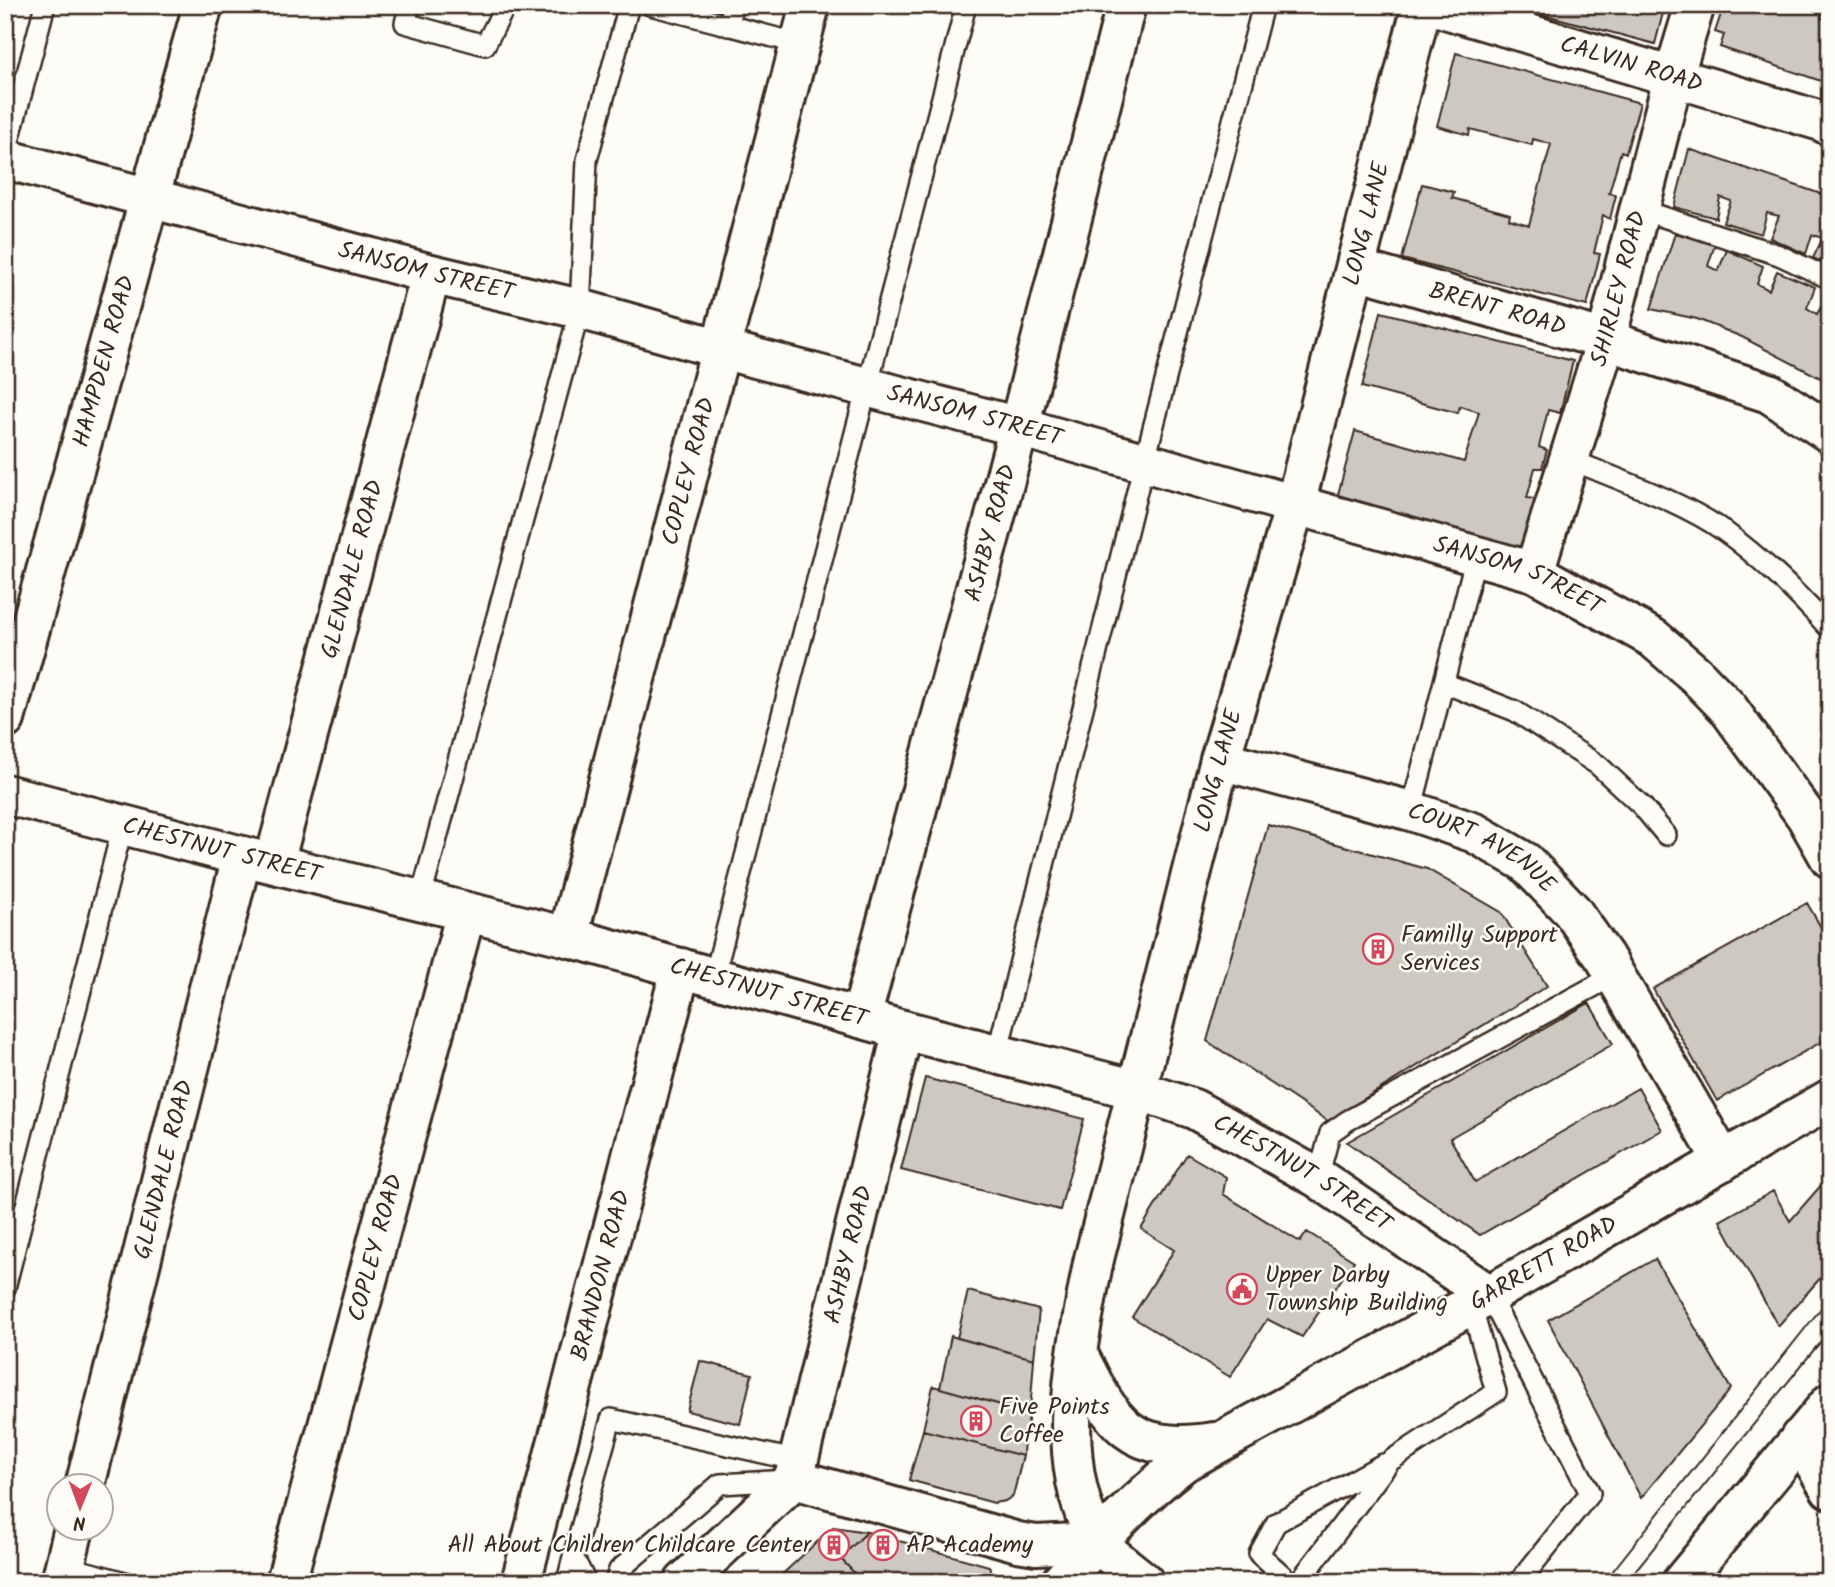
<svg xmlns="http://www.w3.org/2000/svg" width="1835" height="1587" font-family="Kalam,sans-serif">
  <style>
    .building { fill: #cdc8c2; stroke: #3b2a1e; stroke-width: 2 }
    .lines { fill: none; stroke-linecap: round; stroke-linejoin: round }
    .service-casing { stroke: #3b2a1e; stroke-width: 24 }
    .minor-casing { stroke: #3b2a1e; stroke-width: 44 }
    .tertiary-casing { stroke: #3b2a1e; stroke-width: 44 }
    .secondary-casing { stroke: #3b2a1e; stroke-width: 44 }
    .service { stroke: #fdfcf7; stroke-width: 19 }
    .minor { stroke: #fdfcf7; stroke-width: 38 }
    .tertiary { stroke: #fdfcf7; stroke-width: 38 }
    .secondary { stroke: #fdfcf7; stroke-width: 38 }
    .tram { stroke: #3b2a1e; stroke-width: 2 }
    .labels { text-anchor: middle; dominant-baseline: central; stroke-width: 5; stroke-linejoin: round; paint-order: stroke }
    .street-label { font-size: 24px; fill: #3b2a1e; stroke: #fdfcf7 }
    .poi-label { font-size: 24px; fill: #3b2a1e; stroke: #fdfcf7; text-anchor: start }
  </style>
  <rect width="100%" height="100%" fill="#fdfcf7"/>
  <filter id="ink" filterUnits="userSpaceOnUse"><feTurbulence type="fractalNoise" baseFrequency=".0143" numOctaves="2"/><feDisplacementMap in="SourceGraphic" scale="14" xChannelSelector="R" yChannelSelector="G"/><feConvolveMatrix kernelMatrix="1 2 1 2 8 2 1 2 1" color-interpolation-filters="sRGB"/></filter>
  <g filter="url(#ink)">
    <!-- building -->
    <path class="building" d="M1508 5H1665L1655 44Z
      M1724 5H1825L1821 18 1830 20V84L1720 47 1724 35 1715 32Z
      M1456 53 1640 103 1626 153 1621 151 1609 193 1616 195 1610 219 1603 215 1594 253 1600 254 1587 306 1402 259 1422 184 1454 192 1452 198 1510 214 1509 219 1529 225 1551 144 1533 139 1532 145 1470 129 1469 135 1437 126Z
      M1689 149 1830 197V266L1813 258 1823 238 1812 235 1806 254 1770 238 1779 216 1767 213 1761 234 1723 222 1731 201 1720 197 1716 218 1674 207Z
      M1675 233 1715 244 1708 266 1718 271 1727 250 1763 266 1757 284 1769 290 1777 271 1815 287 1807 308 1817 314 1828 295 1830 296V383L1742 337 1697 319 1651 309Z
      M1381 312 1573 361 1560 413 1548 410 1539 447 1547 450 1542 468H1535L1527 498 1535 499 1522 548 1337 498 1355 431 1464 462 1479 412 1460 406 1458 413 1362 387Z
      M1268 825 1427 869 1501 912 1547 986 1328 1121 1207 1041Z
      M1807 903 1830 943V1037L1717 1101 1653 989Z
      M1589 1003 1613 1044 1450 1138 1475 1182 1638 1088 1662 1130 1480 1235 1347 1142Z
      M925 1078 1084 1119 1060 1210 901 1170Z
      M1187 1154 1226 1177 1223 1194 1300 1242 1307 1232 1354 1261 1302 1337 1267 1319 1230 1377 1132 1317 1174 1250 1141 1229Z
      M1830 1175V1267L1778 1326 1720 1221 1773 1191 1790 1221Z
      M1655 1259 1731 1389 1641 1498 1548 1320Z
      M968 1291 1039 1310 1034 1359 957 1338Z
      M951 1336 1034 1359 1030 1413 940 1388Z
      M700 1361 752 1374 740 1424 687 1411Z
      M933 1386 1030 1413 1024 1437 1023 1456 923 1430Z
      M923 1430 1023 1456 1013 1496 1005 1501 994 1503 909 1480Z
      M833 1527 867 1532 840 1558 863 1582H774Z
      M867 1532 989 1566 994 1582H863L840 1558Z"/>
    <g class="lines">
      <!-- service casing -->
      <g class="service-casing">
        <path id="service" d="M410 5 405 23 485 45 506 5
          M650 5 800 44
          M728 26 734 5
          M5 156 45 5
          M1639 209 1779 255 1830 279
          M1569 459C1617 479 1683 502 1724 531 1763 559 1797 593 1830 629
          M1444 683 1515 711 1598 765 1642 806 1666 835
          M1411 811 1476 556
          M420 901 580 309 587 160 629 5
          M714 977 966 5
          M997 1054 1144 463 1263 5
          M1318 1178 1330 1133 1347 1121 1615 975
          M5 1288 123 825
          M1489 1295 1590 1493 1519 1582
          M65 1566 125 1582
          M567 1582 573 1557
          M586 1582 573 1557 611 1419 799 1461
          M615 1582 619 1570 720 1484 789 1480
          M1290 1582 1259 1554 1276 1523 1383 1464
          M1299 1582 1390 1461 1496 1392 1471 1305"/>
      </g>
      <!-- minor casing -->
      <g class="minor-casing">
        <g id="minor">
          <path id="s1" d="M1432 5 1821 121 1830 126"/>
          <path id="s2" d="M5 159 431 274 580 309 721 349 1019 427 1534 572 1653 638 1696 675 1728 708 1761 754 1806 816 1830 858"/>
          <path id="s3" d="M1356 269 1606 340 1769 393 1830 433"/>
          <path id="s4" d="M1534 572 1606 340 1673 78 1695 5"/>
          <path id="s5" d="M5 719 203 5"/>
          <path id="s6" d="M1220 760 1411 811 1475 833 1525 862 1572 911 1605 958 1723 1161"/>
          <path id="s7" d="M274 863 431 274"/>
          <path id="s8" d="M568 937 810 5"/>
          <path id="s9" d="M861 1018 1019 427 1126 5"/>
          <path d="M1800 1438 1830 1489"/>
          <path id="s10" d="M794 1479 903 1030"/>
          <path id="s11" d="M85 1486 242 856"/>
          <path d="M61 1582 74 1528"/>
          <path id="s12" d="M286 1582 466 912"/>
          <path id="s13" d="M521 1582 681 968"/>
          <path d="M684 1582 794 1479 1018 1542 1036 1545 1097 1542"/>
          <path d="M1682 1582 1830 1403"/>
        </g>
      </g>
      <!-- tertiary casing -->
      <g class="tertiary-casing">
        <g id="tertiary">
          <path id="s14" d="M5 794 242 856 568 937 903 1030 1137 1090 1194 1109 1318 1178 1489 1295"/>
          <path id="s15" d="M1144 1582C1133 1572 1103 1551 1097 1540 1051 1459 1077 1349 1093 1263L1220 760 1295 505 1422 5"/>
        </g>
      </g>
      <!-- secondary casing -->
      <g class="secondary-casing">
        <g id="secondary">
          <path d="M1078 1354C1113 1424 1128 1455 1214 1442"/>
          <path id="s16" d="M1061 1582C1100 1539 1138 1497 1184 1462L1489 1295 1830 1099"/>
        </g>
      </g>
      <!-- service -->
      <use href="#service" class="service"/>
      <!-- minor -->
      <use href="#minor" class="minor"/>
      <!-- tertiary -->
      <use href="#tertiary" class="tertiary"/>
      <!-- secondary -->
      <use href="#secondary" class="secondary"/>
      <!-- tram -->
      <path class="tram" d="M1604 1582 1830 1297
        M1626 1582 1830 1330"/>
    </g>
  </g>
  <!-- icons -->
  <defs>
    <g id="building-ring" transform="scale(1.575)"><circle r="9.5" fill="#fdfcf7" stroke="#d1495b" stroke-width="1.5"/><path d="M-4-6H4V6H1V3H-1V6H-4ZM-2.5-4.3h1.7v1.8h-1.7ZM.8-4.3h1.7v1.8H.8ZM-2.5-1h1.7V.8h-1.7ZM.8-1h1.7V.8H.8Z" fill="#d1495b"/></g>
    <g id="civic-ring" transform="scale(1.575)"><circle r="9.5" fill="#fdfcf7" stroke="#d1495b" stroke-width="1.5"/><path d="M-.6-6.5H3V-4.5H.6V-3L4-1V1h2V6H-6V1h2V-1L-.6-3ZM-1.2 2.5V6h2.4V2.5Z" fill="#d1495b"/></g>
  </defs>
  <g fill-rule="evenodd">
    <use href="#building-ring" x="1378" y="949"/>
    <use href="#civic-ring" x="1242" y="1289"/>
    <use href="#building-ring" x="976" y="1421"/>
    <use href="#building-ring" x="834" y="1545"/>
    <use href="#building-ring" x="883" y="1545"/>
  </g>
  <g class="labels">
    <!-- street labels -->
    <g class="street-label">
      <text stroke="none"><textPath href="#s1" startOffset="208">CALVIN ROAD</textPath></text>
      <text stroke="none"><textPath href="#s15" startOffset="1421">LONG LANE</textPath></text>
      <text stroke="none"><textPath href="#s2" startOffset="436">SANSOM STREET</textPath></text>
      <text stroke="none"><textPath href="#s4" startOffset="296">SHIRLEY ROAD</textPath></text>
      <text stroke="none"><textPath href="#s3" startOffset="147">BRENT ROAD</textPath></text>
      <text stroke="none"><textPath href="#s5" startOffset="371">HAMPDEN ROAD</textPath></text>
      <text stroke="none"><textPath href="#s2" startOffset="1003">SANSOM STREET</textPath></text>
      <text stroke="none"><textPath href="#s8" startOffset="481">COPLEY ROAD</textPath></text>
      <text stroke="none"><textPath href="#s9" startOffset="502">ASHBY ROAD</textPath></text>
      <text stroke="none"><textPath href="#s7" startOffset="304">GLENDALE ROAD</textPath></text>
      <text stroke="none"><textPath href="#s2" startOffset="1570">SANSOM STREET</textPath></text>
      <text stroke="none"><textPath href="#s15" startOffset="854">LONG LANE</textPath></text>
      <text stroke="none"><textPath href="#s14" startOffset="224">CHESTNUT STREET</textPath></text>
      <text stroke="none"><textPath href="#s6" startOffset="278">COURT AVENUE</textPath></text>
      <text stroke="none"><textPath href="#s14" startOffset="789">CHESTNUT STREET</textPath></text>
      <text stroke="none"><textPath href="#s11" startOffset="326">GLENDALE ROAD</textPath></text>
      <text stroke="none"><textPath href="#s14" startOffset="1356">CHESTNUT STREET</textPath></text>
      <text stroke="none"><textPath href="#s12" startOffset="346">COPLEY ROAD</textPath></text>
      <text stroke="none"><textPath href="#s10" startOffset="231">ASHBY ROAD</textPath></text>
      <text stroke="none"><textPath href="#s16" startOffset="583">GARRETT ROAD</textPath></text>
      <text stroke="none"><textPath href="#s13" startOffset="317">BRANDON ROAD</textPath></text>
    </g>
    <!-- poi labels -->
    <g class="poi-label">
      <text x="1401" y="935">Familly Support<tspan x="1401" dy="28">Services</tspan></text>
      <text x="1265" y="1275">Upper Darby<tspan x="1265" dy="28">Township Building</tspan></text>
      <text x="999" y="1407">Five Points<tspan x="999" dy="28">Coffee</tspan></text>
      <text x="811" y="1545" text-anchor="end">All About Children Childcare Center</text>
      <text x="906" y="1545">AP Academy</text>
    </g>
  </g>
  <!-- margin -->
  <rect width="1835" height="1587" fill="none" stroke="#fdfcf7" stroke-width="28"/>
  <rect x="14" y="14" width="1807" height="1559" fill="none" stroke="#3b2a1e" stroke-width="2.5" filter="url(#ink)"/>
  <!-- north arrow -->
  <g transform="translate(80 1507) rotate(181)"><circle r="33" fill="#fdfcf7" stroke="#afa8a0" stroke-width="2"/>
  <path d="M0-5L12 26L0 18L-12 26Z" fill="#d1495b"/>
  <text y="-10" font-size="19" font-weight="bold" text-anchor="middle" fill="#3b2a1e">N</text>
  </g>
</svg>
